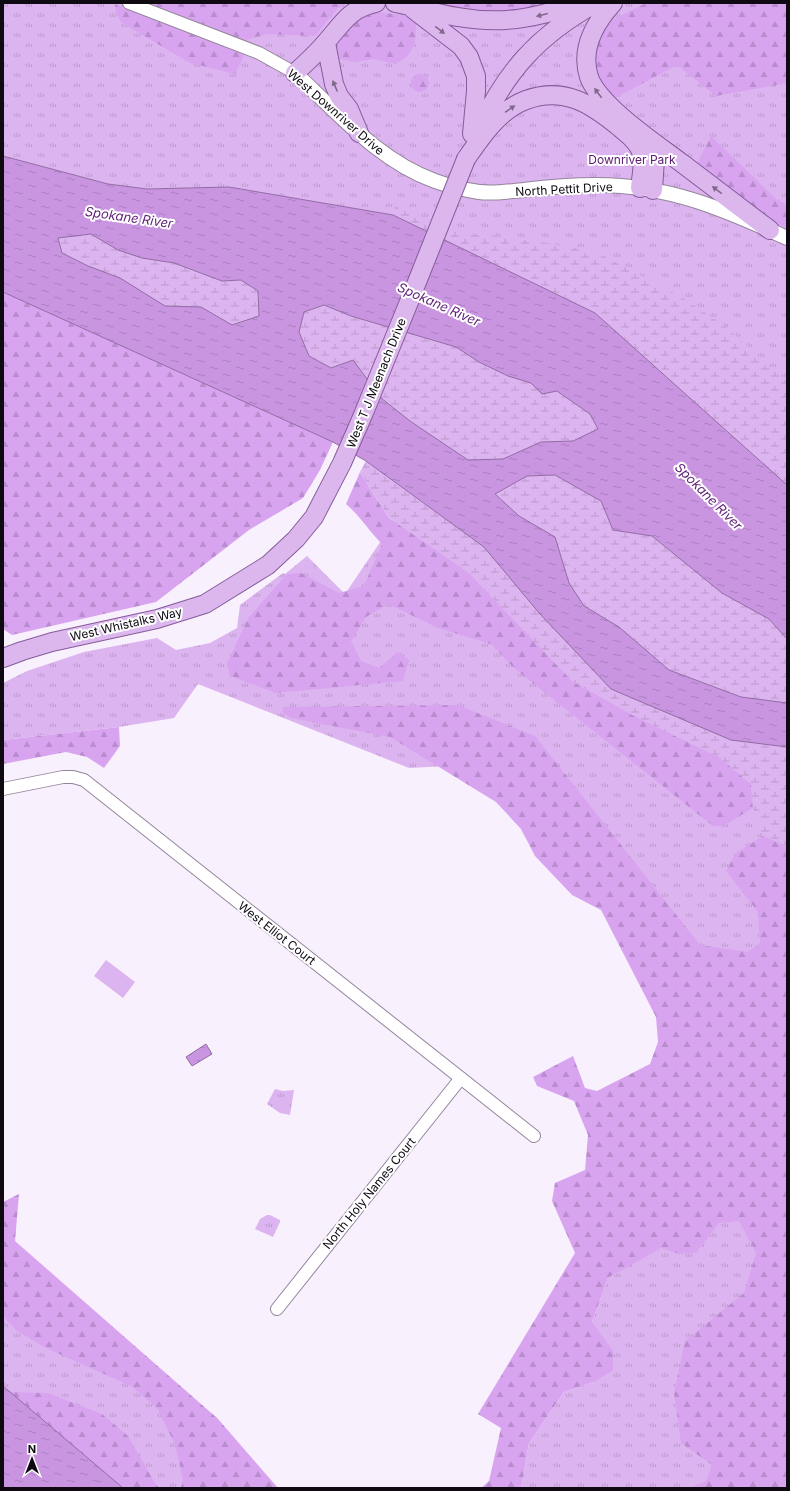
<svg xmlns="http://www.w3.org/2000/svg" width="790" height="1491" font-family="Inter,sans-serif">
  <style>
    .grass { fill: url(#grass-tufts) }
    .forest { fill: url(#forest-firs) }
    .wetland { fill: url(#wetland-marsh) }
    .garden { fill: #dcb4ef }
    .water { fill: url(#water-ripples); stroke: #916ba3; fill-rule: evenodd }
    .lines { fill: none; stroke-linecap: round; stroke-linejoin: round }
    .minor-casing { stroke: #94859b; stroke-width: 14 }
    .tertiary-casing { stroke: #94859b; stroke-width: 16 }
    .primary-casing { stroke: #855b99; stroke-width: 20 }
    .minor { stroke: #fff; stroke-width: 12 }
    .tertiary { stroke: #fff; stroke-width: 14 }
    .primary { stroke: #dcb7ee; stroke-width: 18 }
    .primary-bridge-casing { stroke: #855b99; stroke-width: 20; stroke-linecap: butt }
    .primary-bridge { stroke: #dcb7ee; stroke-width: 18 }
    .oneway { fill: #80698b }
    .labels { text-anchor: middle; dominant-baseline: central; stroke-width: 4; stroke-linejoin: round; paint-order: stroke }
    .street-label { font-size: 12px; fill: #0f0a12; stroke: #fff }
    .park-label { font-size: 12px; fill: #5a1a73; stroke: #fff }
    .water-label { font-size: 13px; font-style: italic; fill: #62237b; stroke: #fff }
  </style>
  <defs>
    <pattern id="grass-tufts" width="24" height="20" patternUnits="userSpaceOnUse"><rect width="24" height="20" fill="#dcb4ef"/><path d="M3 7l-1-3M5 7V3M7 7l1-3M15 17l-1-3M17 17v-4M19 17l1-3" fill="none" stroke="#bc99cc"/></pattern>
    <pattern id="forest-firs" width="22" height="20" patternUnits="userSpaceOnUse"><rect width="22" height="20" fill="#d8a4f0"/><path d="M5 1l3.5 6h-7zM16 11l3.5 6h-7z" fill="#b88ccd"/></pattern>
    <pattern id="wetland-marsh" width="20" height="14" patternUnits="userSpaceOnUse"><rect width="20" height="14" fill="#dcb4ef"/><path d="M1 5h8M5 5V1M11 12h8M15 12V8" fill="none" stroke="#bc99cc"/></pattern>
    <pattern id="water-ripples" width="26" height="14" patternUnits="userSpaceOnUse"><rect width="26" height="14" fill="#c995e1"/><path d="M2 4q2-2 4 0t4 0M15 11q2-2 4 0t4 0" fill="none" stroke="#ab7fc0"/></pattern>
  </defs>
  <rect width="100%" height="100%" fill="#f9f0fe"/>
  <!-- grass -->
  <path class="grass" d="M3 3H787V485L595 313 393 215 229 187 147 189 108 184 3 156Z
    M412 495 731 740 787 747V1488H521L529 1443 564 1392 594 1382 592 1322 608 1278 620 1271 731 1089 505 763 409 768 198 684 174 718 119 727 3 740V683L27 671 84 652 157 638 176 650 210 643 237 628 240 605 283 573 285 574 307 556 345 594Z
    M275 1089 283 1091 294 1090 290 1115 280 1113 267 1104Z
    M267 1215H270L280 1220V1222L273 1237 255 1229 260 1219Z
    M3 1244 217 1418 277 1488H123L3 1386Z"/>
  <!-- forest -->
  <path class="forest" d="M147 3H346L338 8 315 36 266 34 246 40Z
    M435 3H556C549 6 540 11 533 12 500 17 466 14 435 3Z
    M646 3H787V83L716 96 677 65 615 98 604 90 597 76 593 52 599 35 614 19Z
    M115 4 246 52 235 74 190 63 122 23 116 13Z
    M378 12 402 15 416 20C416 43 416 52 396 64L374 59 355 62 333 58 338 36 354 19Z
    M411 83a9 9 0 1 1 18 0a9 9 0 1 1-18 0Z
    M711 136 776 199 787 205V228L772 221 697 164Z
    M3 292 333 442 320 470 303 498 249 530 156 602 12 635 3 629Z
    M360 472 388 517 469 573 572 681 638 718 719 757 751 784 753 808 723 826H713L514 668 491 644 438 628 388 604 366 617 351 641 361 661 379 668 398 652 409 660 403 681 276 693 230 676 227 663 249 617 287 574 301 573 339 593 364 586 382 544C369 531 360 516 346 504Z
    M458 705 535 736 700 945 748 952 760 943 758 912 726 871 736 853 763 836 785 845 787 848V1488H690L706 1481 712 1465 681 1443 674 1393 685 1341 744 1293 756 1253 739 1221 719 1223 696 1253 679 1254 661 1248 608 1278 592 1322 613 1351V1370L594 1382 564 1392 529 1443 521 1488H481L489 1481 501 1428 478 1414 575 1253 552 1201 555 1183 585 1170 588 1135 574 1101 537 1086 533 1077 573 1056 585 1088 597 1091 650 1064 658 1042 656 1017 601 910 572 895 535 856 521 829 496 802 390 737 291 718 282 712 284 707Z
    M119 727 120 746 104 768 87 757 66 752 3 764V740Z
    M19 1194 15 1241 217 1418 278 1488H181L183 1480 175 1444 157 1408 131 1386 48 1349 17 1331 3 1316V1202Z
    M10 1392 48 1393 102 1414 128 1436 156 1485 160 1488H123Z"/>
  <!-- wetland -->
  <path class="wetland" d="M395 206 460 232 541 242 594 251 680 296 725 326 787 382V485L595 313 393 215Z
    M91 234 118 250 142 258 174 263 222 281 241 280 258 291 259 316 232 325 201 307 165 306 62 253 58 237Z
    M324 305 351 316 456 347 479 362 508 376 531 383 542 394 557 391 590 414 598 429 573 441 541 442 503 459 468 460 410 421 381 398 353 360 331 368 309 356 299 332 304 312Z
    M366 461 484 547 540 614 611 689 731 740 787 747V848L785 845 763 836 753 808 751 784 719 757 638 718 572 681 469 573 388 517 360 472Z
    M555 475 601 501 613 530 652 536 722 593 769 619 787 639V703L741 697 669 670 619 627 584 606 569 583 555 537 519 516 495 494 527 476Z"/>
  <!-- garden -->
  <path class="garden" d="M106 960 135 982 123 998 94 976Z"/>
  <!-- water -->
  <path class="water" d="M3 156 108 184 147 189 229 187 393 215 595 313 787 485V639L769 619 722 593 652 536 613 530 601 501 555 475 527 476 495 494 519 516 555 537 569 583 584 606 619 627 669 670 741 697 787 703V747L731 740 611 689 540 614 484 547 366 461 333 442 3 292ZM91 234 118 250 142 258 174 263 222 281 241 280 258 291 259 316 232 325 201 307 165 306 120 278 88 266 62 253 58 238ZM324 305 351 316 456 347 479 362 508 376 531 383 542 394 557 391 590 414 598 429 573 441 541 442 503 459 468 460 410 421 381 398 353 360 331 368 309 356 299 332 304 312Z
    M206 1044 212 1054 192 1066 186 1057Z
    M3 1386 123 1488H3Z"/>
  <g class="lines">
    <!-- minor casing -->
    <g class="minor-casing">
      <path id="minor" d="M129 3 259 53 295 73
        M3 789 63 777H73L84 780 534 1136
        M277 1309 461 1078"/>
    </g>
    <!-- tertiary casing -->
    <g class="tertiary-casing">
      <path id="tertiary" d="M295 73C338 113 379 161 435 181 449 186 465 190 479 192 494 194 510 191 524 190 548 187 573 185 597 185 668 185 724 209 787 238"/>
    </g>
    <!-- primary casing -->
    <g class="primary-casing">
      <path id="primary" d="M395 3C417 7 437 14 458 17 503 25 537 18 579 3
        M613 3C594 24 580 49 589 77 599 106 658 145 683 164 712 186 741 208 770 230
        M413 9 461 46 469 57 476 76V91L472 134
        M326 43 334 84 339 96 349 109 359 133
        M295 73C306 63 317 53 326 42 342 24 350 8 376 3
        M478 132C505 72 538 35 596 3
        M650 144 655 159 653 190
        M466 159C482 136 499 110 526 100 564 86 591 104 619 127 627 134 638 141 641 152 645 162 641 177 640 188
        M3 658 22 651 52 642 157 619 205 604 268 565 296 539 314 517 342 463 363 415 413 292"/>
    </g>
    <!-- minor -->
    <use href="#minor" class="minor"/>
    <!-- tertiary -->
    <use href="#tertiary" class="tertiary"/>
    <!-- primary -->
    <use href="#primary" class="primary"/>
    <!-- primary-bridge casing -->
    <g class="primary-bridge-casing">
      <path id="primary-bridge" d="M413 292 466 159"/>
    </g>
    <!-- primary-bridge -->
    <use href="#primary-bridge" class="primary-bridge"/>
  </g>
  <!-- one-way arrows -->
  <defs><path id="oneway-solid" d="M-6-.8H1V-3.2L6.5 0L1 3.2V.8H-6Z"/></defs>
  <g class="oneway">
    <use href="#oneway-solid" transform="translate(542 15) rotate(166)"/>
    <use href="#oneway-solid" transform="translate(440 30) rotate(37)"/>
    <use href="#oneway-solid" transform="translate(335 86) rotate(-113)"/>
    <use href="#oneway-solid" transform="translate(598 93) rotate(-127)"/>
    <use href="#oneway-solid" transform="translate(510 109) rotate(-34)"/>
    <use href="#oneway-solid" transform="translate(717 190) rotate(-143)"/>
  </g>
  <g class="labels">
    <!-- street labels -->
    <g class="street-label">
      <text transform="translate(336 112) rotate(41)">West Downriver Drive</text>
      <text transform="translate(564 189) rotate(-3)">North Pettit Drive</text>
      <text transform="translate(376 383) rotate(-68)">West T J Meenach Drive</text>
      <text transform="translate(126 624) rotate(-13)">West Whistalks Way</text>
      <text transform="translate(277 933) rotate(38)">West Elliot Court</text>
      <text transform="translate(369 1193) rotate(-51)">North Holy Names Court</text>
    </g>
    <!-- park labels -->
    <g class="park-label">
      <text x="632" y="159">Downriver Park</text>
    </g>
    <!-- water labels -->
    <g class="water-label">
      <text transform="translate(129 217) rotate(8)">Spokane River</text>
      <text transform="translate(439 304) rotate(24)">Spokane River</text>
      <text transform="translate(709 496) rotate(45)">Spokane River</text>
    </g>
  </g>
  <!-- border -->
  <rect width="790" height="1491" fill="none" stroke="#0f0a12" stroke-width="8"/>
  <!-- north arrow -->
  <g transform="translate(32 1459)" stroke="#ffffff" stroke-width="3" paint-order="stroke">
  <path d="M0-3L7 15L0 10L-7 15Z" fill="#0f0a12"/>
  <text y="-6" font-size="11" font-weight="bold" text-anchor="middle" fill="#0f0a12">N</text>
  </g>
</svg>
